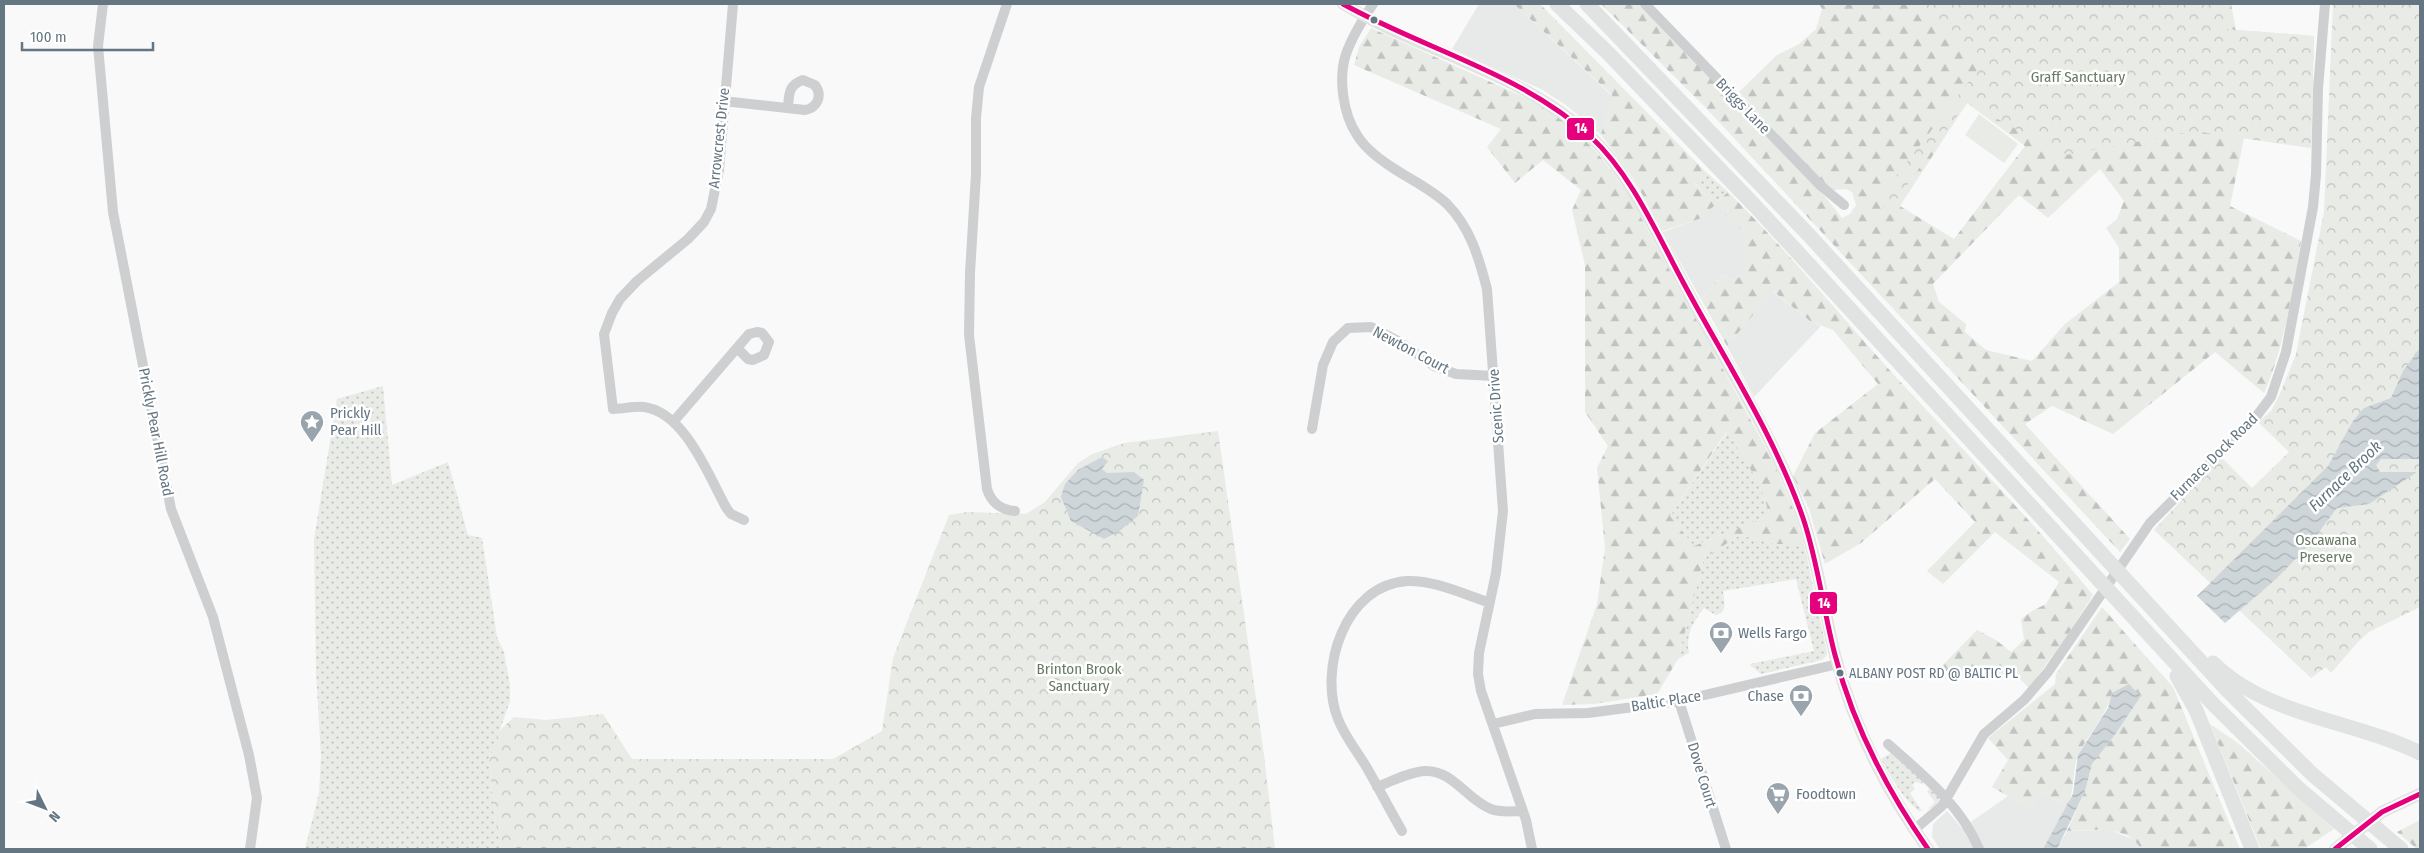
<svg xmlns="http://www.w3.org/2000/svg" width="2424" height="853" font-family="'Fira Sans Condensed',sans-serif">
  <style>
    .built { fill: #e8e9e9 }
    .grass { fill: url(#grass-dots) }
    .forest { fill: url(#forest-firs); fill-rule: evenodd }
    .park { fill: url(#park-crowns) }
    .garden { fill: #e8ebe6 }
    .water { fill: url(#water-waves) }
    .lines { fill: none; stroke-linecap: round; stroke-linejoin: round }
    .minor { stroke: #cecfd0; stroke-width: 10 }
    .major { stroke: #e1e2e2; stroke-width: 12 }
    .highway { stroke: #e1e2e2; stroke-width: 15 }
    .bus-1-casing { stroke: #fff; stroke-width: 9 }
    .bus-1 { stroke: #e5007d; stroke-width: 5 }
    .bus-dot { fill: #657683; stroke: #fff; stroke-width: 2 }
    .labels { text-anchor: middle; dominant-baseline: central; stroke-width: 5; stroke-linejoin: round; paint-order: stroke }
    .bus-label { font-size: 14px; fill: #657683; stroke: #fff; text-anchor: start }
    .park-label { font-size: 15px; fill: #687a64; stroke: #fff }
    .street-label { font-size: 15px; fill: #657683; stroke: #fff }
    .poi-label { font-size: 15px; fill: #657683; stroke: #fff; text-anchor: start }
    .water-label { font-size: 16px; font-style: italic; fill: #60757c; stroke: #fff }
    .line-badge { stroke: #fff; stroke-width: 2 }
    .badge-label { font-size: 14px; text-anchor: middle; font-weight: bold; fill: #fff }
  </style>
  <defs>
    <pattern id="grass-dots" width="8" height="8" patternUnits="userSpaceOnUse" patternTransform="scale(1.25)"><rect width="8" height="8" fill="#e8ebe6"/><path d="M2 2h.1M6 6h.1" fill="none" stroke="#c0c3c0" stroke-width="1.8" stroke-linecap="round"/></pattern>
    <pattern id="forest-firs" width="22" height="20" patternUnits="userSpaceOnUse" patternTransform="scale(1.25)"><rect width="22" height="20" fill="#e8ebe6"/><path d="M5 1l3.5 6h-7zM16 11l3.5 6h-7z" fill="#c0c3c0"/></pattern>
    <pattern id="park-crowns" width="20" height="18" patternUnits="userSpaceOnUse" patternTransform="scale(1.25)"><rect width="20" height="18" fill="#e8ebe6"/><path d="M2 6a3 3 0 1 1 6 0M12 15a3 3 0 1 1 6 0" fill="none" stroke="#c0c3c0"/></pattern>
    <pattern id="water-waves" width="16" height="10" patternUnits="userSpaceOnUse" patternTransform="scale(1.25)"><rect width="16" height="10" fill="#ced6d9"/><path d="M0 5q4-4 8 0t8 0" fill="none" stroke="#abb2b5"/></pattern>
  </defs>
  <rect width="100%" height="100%" fill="#f9f9f9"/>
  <!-- built -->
  <path class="built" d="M1479 4H1514L1612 96 1601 135 1566 105 1541 89 1452 49Z
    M1715 204 1745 233V274L1734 280 1722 275 1701 299 1663 232 1699 219Z
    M1772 291 1810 321 1821 326 1754 397 1727 346Z
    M2041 793 2067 806 2043 849H1940L1932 837 1933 824 1947 811 1962 828 2008 796 2029 808Z
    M2110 830 2137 841 2141 849H2057L2067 831Z"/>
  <!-- grass -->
  <path class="grass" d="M1705 171 1728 192 1715 204 1694 182Z
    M383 386 392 485 448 462 468 535 482 538 497 637 504 652 510 685V701L489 761 497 833 503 849H305L319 793 321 756 316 672 314 539 337 399Z
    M1728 431 1760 485 1770 515 1694 546 1670 516Z
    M1740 535 1776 544H1804L1826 647 1827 655 1822 660 1761 674 1751 666 1750 664 1814 651 1796 579 1723 591C1724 600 1728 613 1716 615L1704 608C1694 620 1685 636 1689 653L1678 659 1704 558Z
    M1891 753 1923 781 1922 784 1917 782 1912 784 1915 789 1910 793 1922 811 1928 809 1935 802 1927 792 1929 789H1931L1940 798C1937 807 1928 810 1919 811 1902 798 1892 779 1881 759Z"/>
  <!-- forest -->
  <path class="forest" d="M1514 4H1540L1705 171 1694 183 1715 204 1728 192C1787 250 1839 314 1894 375 1961 448 2031 519 2093 595L2069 633 2029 688 2016 675 1929 679 1977 630 1996 640 2011 652 2024 640 2021 619 2032 611 2046 604 2059 582 1995 532 1943 584 1927 571 1975 522 1935 479 1861 543 1825 564 1809 509 1793 476 1815 433 1878 384 1833 330 1810 321 1773 291 1727 346 1701 299 1722 275 1734 280 1745 274V233L1715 205 1699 219 1663 231 1633 178 1601 135 1612 95Z
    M1601 4H1638L1743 110 1827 199 1842 218 1850 214 1856 205 1852 192 1846 189 1830 190 1824 185 1739 92 1777 55 1799 44 1816 29 1822 9 1819 4H2231L2236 30 2314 36 2311 148 2244 138 2230 206 2301 241C2292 292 2285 345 2264 393L2215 352 2113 434 2052 406 2025 424 2130 539 2120 552 1704 106ZM1967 103 2025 146 1954 239 1900 206ZM2100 169 2124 201 2117 219 2106 228 2119 248V282L2065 324 2032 361 1986 350 1965 332 1966 324 1939 302 1933 284 2019 195 2048 218Z
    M1371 28 1539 104C1579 129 1606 159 1631 199L1774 463 1796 516 1804 544H1776L1740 535 1704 558 1678 659 1657 694 1594 704 1562 705 1597 604 1605 548 1597 468 1608 446 1585 412V265L1572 210 1581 190 1543 160 1515 183 1487 147 1501 129 1354 65 1359 47ZM1727 431 1760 485 1770 515 1694 546 1670 516Z
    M2102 607 2173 687 2240 849H2141C2128 824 2091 830 2067 831L2085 791 2092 764 2114 736 2141 696 2112 693C2106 717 2089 732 2079 754 2071 770 2076 789 2067 806L2041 793 2029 808 1992 787 2008 760 1988 738 2055 684 2056 674Z
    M2210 724 2238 743 2334 829 2304 849H2261Z
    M2420 820V849H2417L2397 832Z"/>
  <!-- park -->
  <path class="park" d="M1916 4H2222L2226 29 2314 36 2311 148 2194 131 2066 155 1967 103 1888 211 1878 200 1985 60 1962 50 1948 39Z
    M2333 4H2420V607L2369 632 2357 643 2331 673 2326 667 2311 678 2154 530 2221 457 2252 488 2289 452 2258 422 2271 411 2279 396 2296 354 2324 212Z
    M1218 431 1264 755 1275 849H503L497 833 489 761 499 731 514 717 546 720 603 714 632 759H833L882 731 893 658 949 515 967 512 1026 514 1045 502 1078 463 1092 454 1124 443Z"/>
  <!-- garden -->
  <path class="garden" d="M1979 114 2018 144 2004 163 1965 135Z"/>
  <!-- water -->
  <path class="water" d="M2420 348V459H2381L2376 465 2380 472H2417L2369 504 2337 508 2309 545 2276 579 2225 623 2197 596 2328 466 2353 421 2364 408 2391 398 2403 371Z
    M1102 457 1108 461 1102 469 1107 473 1134 472 1144 480 1138 516 1118 532 1104 539 1071 521 1061 497 1065 484 1078 470Z
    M2129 684 2141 696 2114 736 2092 764 2085 791 2057 849H2043L2073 794 2078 755 2108 708 2112 693Z"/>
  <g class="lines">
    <!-- minor -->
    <path class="minor" d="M103 4 98 46 113 212 171 509 213 617 249 755 257 798 250 849
      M733 4 719 170 711 209 704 222 688 239 637 281 620 299 612 313 604 334 613 409C623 409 634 406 644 407 685 412 709 477 727 509L731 514 744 520
      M1007 4 979 87 976 118V174L970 273 969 335 987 489C991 502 1001 510 1015 511
      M1373 4C1363 19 1352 37 1346 54 1338 78 1343 114 1357 135 1364 147 1378 158 1390 166 1409 179 1430 188 1447 204 1470 227 1479 258 1487 289L1503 511 1496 573 1479 653 1478 674 1481 691 1526 820 1532 849
      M1645 4 1821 186 1844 205
      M723 101 805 110C817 108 823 96 815 85L803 80C788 85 789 95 788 108
      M674 421 749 334 757 332 762 333 769 342 764 355 753 360 748 359 737 348
      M1312 429 1323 365 1333 342 1348 328 1371 327 1398 341 1434 366 1456 374 1494 376
      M1679 701 1726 849
      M1493 724 1535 714 1588 713 1679 701 1838 664
      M1888 744C1922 774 1961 805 1979 849
      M1377 787C1392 781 1409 772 1425 771 1453 770 1467 800 1491 809 1501 813 1512 811 1522 811
      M1914 830 1942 806 1984 734 2024 700 2048 672 2150 523 2255 418 2271 397 2286 352 2313 207 2316 175 2318 89 2325 4
      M1402 831C1390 810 1379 789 1367 768 1357 751 1345 737 1338 719 1318 669 1345 585 1407 581 1434 580 1463 594 1488 602"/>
    <!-- major -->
    <path class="major" d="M1343 4C1420 51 1525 74 1590 136 1617 161 1634 193 1652 224 1669 256 1686 288 1703 320 1737 382 1781 452 1803 518 1818 562 1824 609 1835 655 1853 724 1886 791 1928 849
      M2335 849 2382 812 2420 794"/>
    <!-- highway -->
    <path class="highway" d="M1557 4 1607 52 1756 207 2213 704 2298 788 2370 849
      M1587 4 1806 232 2227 690 2312 774 2401 849
      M2213 663C2268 717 2354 720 2420 753
      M2177 676 2196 710 2252 849"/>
    <!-- bus-1 casing -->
    <g class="bus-1-casing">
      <path id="bus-1" d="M1343 4C1424 49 1521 73 1590 136 1632 175 1656 232 1683 282 1724 359 1774 434 1803 518 1818 562 1823 609 1835 655 1853 725 1887 790 1928 849
        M2335 849 2382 812 2420 794"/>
    </g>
    <!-- bus-1 -->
    <use href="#bus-1" class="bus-1"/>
  </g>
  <!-- icons -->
  <defs>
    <g id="sight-pin" transform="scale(1.25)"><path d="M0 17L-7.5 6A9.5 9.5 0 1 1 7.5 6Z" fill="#99a4ac" stroke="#fff"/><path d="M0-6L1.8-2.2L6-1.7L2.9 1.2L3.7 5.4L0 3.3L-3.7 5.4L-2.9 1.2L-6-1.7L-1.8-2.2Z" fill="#fff"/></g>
    <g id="bank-pin" transform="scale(1.25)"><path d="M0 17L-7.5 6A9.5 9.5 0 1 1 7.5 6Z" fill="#99a4ac" stroke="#fff"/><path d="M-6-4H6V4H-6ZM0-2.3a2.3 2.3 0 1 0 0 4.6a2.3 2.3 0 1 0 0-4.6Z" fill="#fff"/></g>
    <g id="supermarket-pin" transform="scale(1.25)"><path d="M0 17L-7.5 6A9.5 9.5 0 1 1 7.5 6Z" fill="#99a4ac" stroke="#fff"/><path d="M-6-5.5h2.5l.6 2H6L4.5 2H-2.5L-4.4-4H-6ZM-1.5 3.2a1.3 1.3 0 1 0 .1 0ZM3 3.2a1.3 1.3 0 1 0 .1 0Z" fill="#fff"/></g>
  </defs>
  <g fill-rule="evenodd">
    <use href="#sight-pin" x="312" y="422"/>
    <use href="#bank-pin" x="1721" y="633"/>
    <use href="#bank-pin" x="1801" y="696"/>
    <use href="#supermarket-pin" x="1778" y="794"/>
  </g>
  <!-- markers -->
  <g class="bus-dot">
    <circle cx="1374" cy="20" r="4.5"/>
    <circle cx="1840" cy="673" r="4.5"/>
  </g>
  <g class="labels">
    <!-- bus labels -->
    <g class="bus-label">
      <text x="1849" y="673">ALBANY POST RD @ BALTIC PL</text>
    </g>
    <!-- park labels -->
    <g class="park-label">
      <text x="2078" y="77">Graff Sanctuary</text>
      <text x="2326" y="540">Oscawana<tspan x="2326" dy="17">Preserve</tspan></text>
      <text x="1079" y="669">Brinton Brook<tspan x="1079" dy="17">Sanctuary</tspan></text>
    </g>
    <!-- street labels -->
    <g class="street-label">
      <text transform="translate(1743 106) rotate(46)">Briggs Lane</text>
      <text transform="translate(719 138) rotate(-84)">Arrowcrest Drive</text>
      <text transform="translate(1411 350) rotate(28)">Newton Court</text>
      <text transform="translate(1496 406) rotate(-94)">Scenic Drive</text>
      <text transform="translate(156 432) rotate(79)">Prickly Pear Hill Road</text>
      <text transform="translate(2214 457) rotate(-45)">Furnace Dock Road</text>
      <text transform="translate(1666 701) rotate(-9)">Baltic Place</text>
      <text transform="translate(1702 775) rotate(73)">Dove Court</text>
    </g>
    <!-- poi labels -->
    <g class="poi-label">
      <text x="330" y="413">Prickly<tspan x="330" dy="17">Pear Hill</tspan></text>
      <text x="1738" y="633">Wells Fargo</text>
      <text x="1784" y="696" text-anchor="end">Chase</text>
      <text x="1796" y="794">Foodtown</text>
    </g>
    <!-- water labels -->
    <g class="water-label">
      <text transform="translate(2345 476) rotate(-44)">Furnace Brook</text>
    </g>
  </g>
  <g class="line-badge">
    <rect x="1566" y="117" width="29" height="24" rx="5" fill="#e5007d"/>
    <rect x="1809" y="591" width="29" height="24" rx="5" fill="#e5007d"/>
  </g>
  <g class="badge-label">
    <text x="1581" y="133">14</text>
    <text x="1824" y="608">14</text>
  </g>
  <!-- border -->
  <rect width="2424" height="853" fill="none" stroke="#657683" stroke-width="10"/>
  <!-- north arrow -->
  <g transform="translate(45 808) rotate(132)" stroke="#ffffff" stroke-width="4" paint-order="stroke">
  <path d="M0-4L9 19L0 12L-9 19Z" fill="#657683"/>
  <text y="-8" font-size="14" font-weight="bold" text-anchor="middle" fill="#657683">N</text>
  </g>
  <!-- scale -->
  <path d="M22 42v8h131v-8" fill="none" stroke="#657683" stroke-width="2.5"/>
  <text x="30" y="42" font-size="15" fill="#657683" stroke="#ffffff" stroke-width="4" paint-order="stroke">100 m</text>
</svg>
